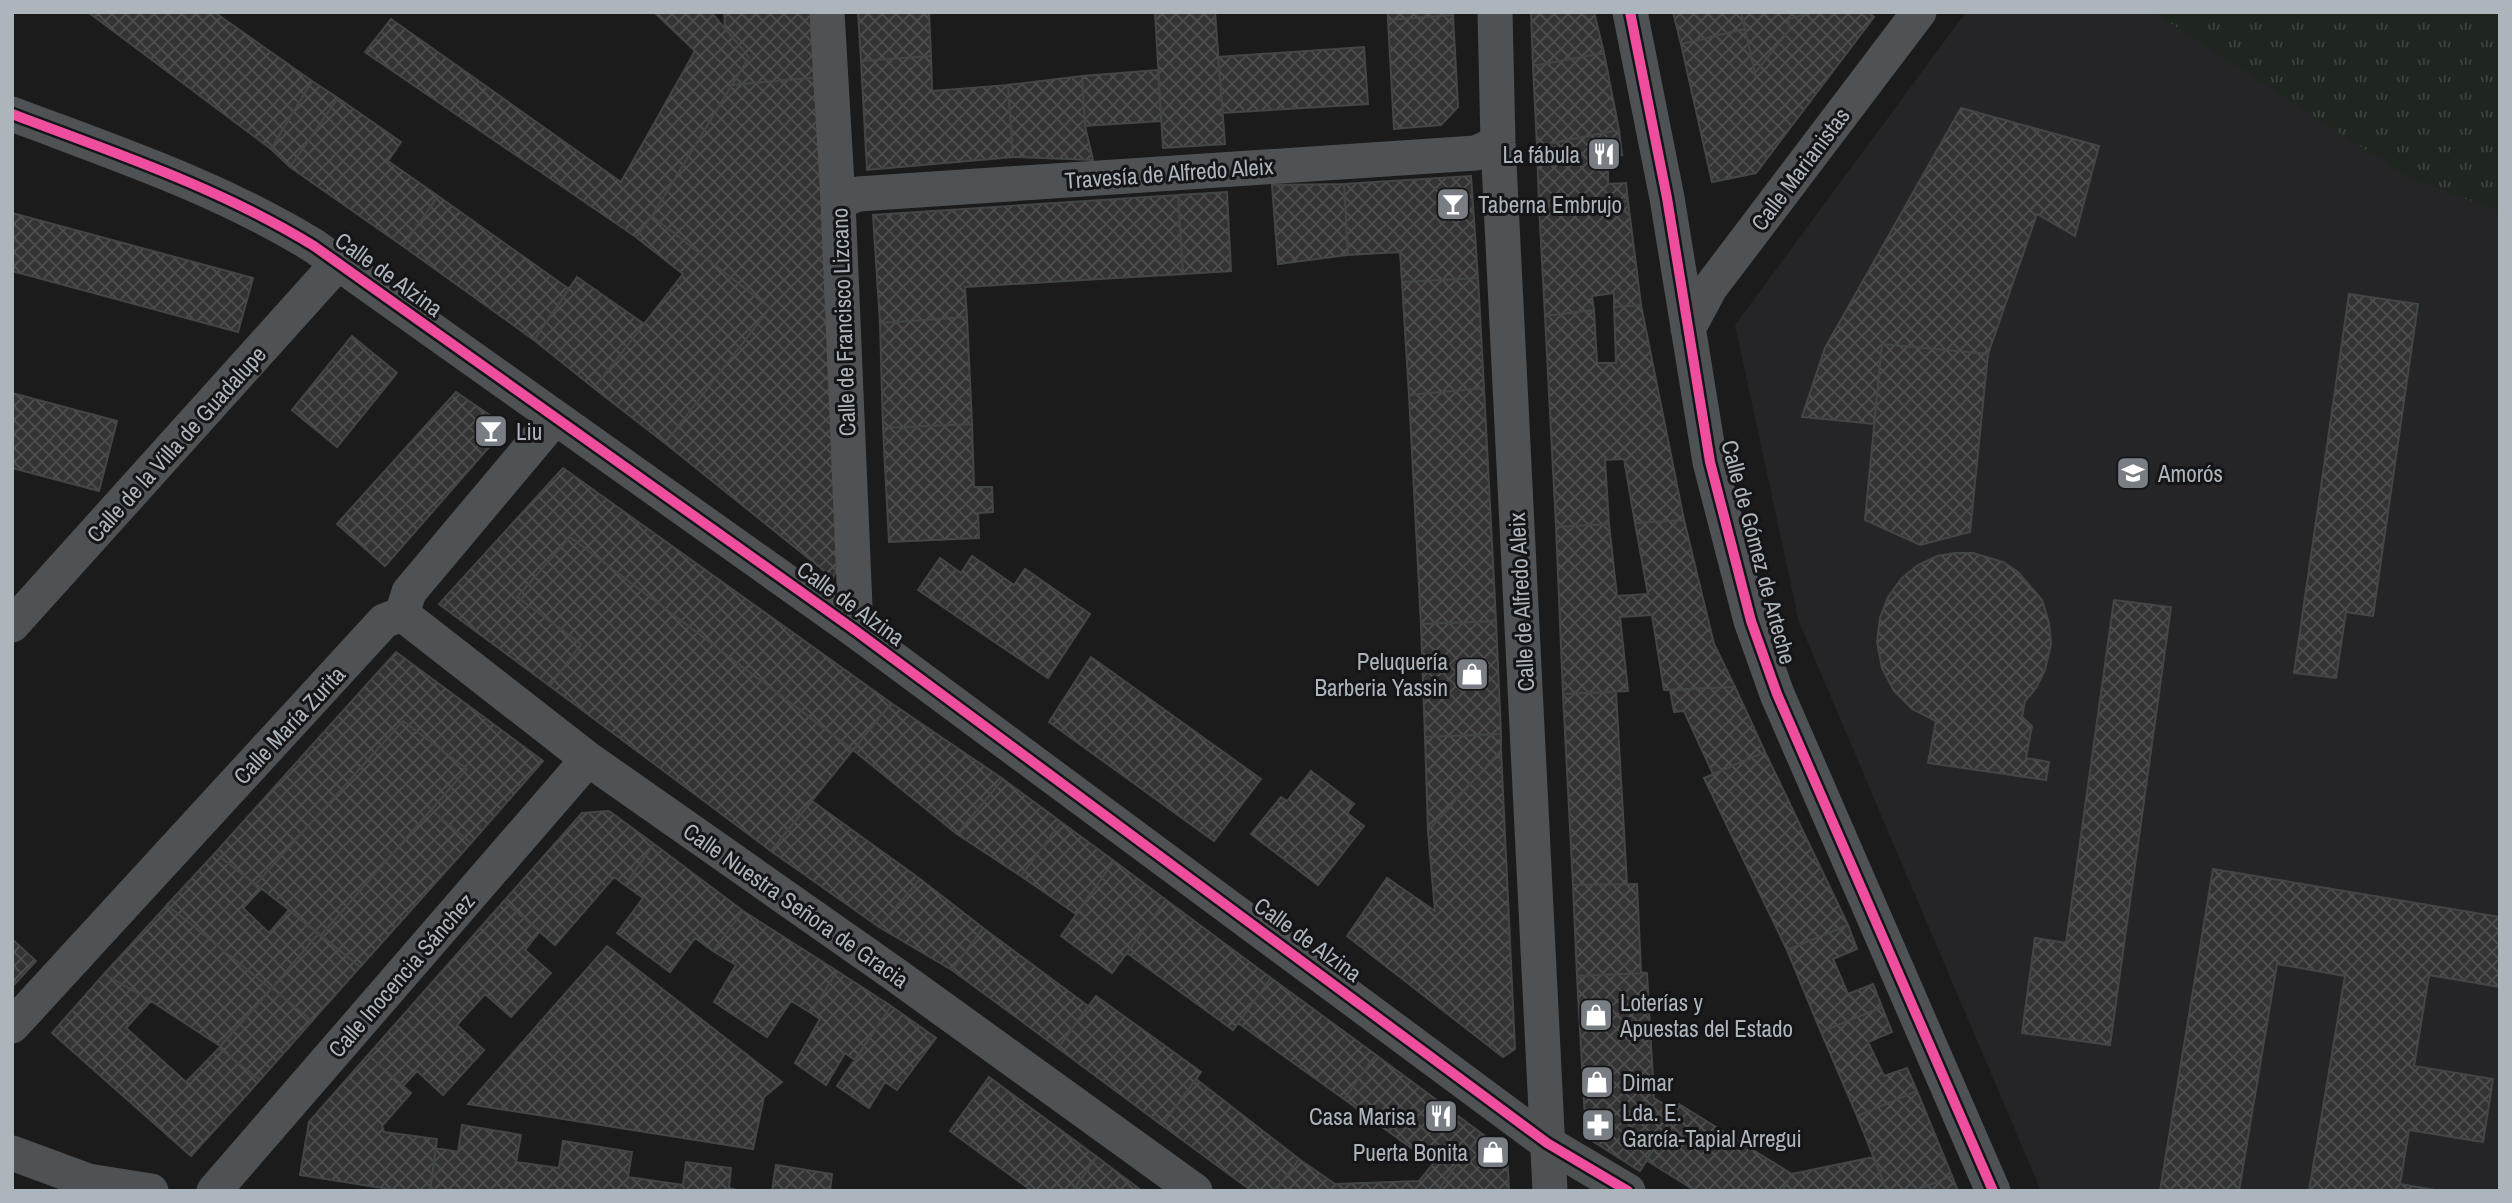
<svg xmlns="http://www.w3.org/2000/svg" width="2512" height="1203" font-family="'Archivo Narrow',sans-serif">
  <style>
    .built { fill: #252528 }
    .park { fill: url(#park-tufts) }
    .building { fill: url(#building-cross-hatch); stroke: #434647; stroke-width: 2 }
    .lines { fill: none; stroke-linecap: round; stroke-linejoin: round }
    .street { stroke: #4f5254; stroke-width: 35 }
    .cycleway-casing { stroke: #151518; stroke-width: 15 }
    .cycleway { stroke: #ef4d9e; stroke-width: 10 }
    .labels { text-anchor: middle; dominant-baseline: central; stroke-width: 6; stroke-linejoin: round; paint-order: stroke }
    .poi-label { font-size: 23px; fill: #acb4bc; stroke: #151518; text-anchor: start }
    .street-label { font-size: 23px; fill: #acb4bc; stroke: #151518 }
  </style>
  <defs>
    <pattern id="park-tufts" width="24" height="20" patternUnits="userSpaceOnUse" patternTransform="scale(1.75)"><rect width="24" height="20" fill="#1f261f"/><path d="M3 7l-1-3M5 7V3M7 7l1-3M15 17l-1-3M17 17v-4M19 17l1-3" fill="none" stroke="#3d433e"/></pattern>
    <pattern id="building-cross-hatch" width="8" height="8" patternUnits="userSpaceOnUse" patternTransform="scale(1.75)"><rect width="8" height="8" fill="#333"/><path d="M0 0l8 8M0 8l8-8" fill="none" stroke="#4e4e4f"/></pattern>
  </defs>
  <rect width="100%" height="100%" fill="#1b1b1b"/>
  <!-- built -->
  <path class="built" d="M1966 12H2500V1191H2041L1799 622 1735 325Z"/>
  <!-- park -->
  <path class="park" d="M2153 12H2500V211L2411 179Z"/>
  <!-- building -->
  <path class="building" d="M88 12H214L312 81 271 149Z
    M654 12H711L749 57 652 216 636 237 365 52 391 19 621 182 695 51Z
    M724 12H816L821 77 732 85 749 57 725 28Z
    M858 12H929L931 56 861 61Z
    M1155 12H1215L1225 144 1163 148Z
    M1388 12H1453V15L1388 20Z
    M1531 12H1594L1604 53 1533 66Z
    M1673 12H1741L1745 29 1681 44Z
    M1741 12H1815L1788 19 1790 29 1755 73Z
    M1815 12H1868L1874 17 1756 173 1712 182 1681 44 1745 29 1755 73 1790 29 1788 19Z
    M1453 15 1458 107 1441 125 1394 129 1388 20Z
    M1364 47 1368 104 1223 113 1218 57Z
    M1604 53 1619 130 1537 146 1533 66Z
    M931 56 932 91 1008 85 1013 157 867 170 861 61Z
    M1158 70 1161 121 1085 126 1082 76Z
    M1082 76 1085 126 1093 160 1013 157 1008 85Z
    M821 77 840 562 833 578 665 443 770 308 652 216 732 85Z
    M312 81 338 98 290 167 271 149Z
    M338 98 401 142 388 161 438 196 403 246 290 167Z
    M1961 108 2099 146 2075 236 2037 214 1988 354 1882 344 1874 424 1802 417 1825 348Z
    M1619 130 1622 155 1608 156V184L1626 183 1628 201 1539 205 1537 146Z
    M1471 176 1478 278 1402 282 1400 252 1348 255 1344 184Z
    M1344 184 1348 255 1278 264 1272 185Z
    M1227 192 1231 271 1183 274 1178 195Z
    M1178 195 1183 274 965 287 967 317 880 323 873 215Z
    M438 196 569 289 534 340 403 246Z
    M1628 201 1641 305 1614 307V293L1592 296 1594 310 1545 316 1539 205Z
    M12 213 253 278 238 332 12 271Z
    M652 216 770 308 665 443 594 388 683 274 636 237Z
    M577 277 644 324 594 388 534 340Z
    M1478 278 1484 388 1409 395 1402 282Z
    M2349 294 2418 304 2373 616 2346 612 2336 678 2294 673Z
    M1641 305 1684 520 1635 523 1624 459 1605 460 1609 524 1556 527 1545 316 1594 310 1597 363H1616L1614 307Z
    M967 317 972 424 883 428 880 323Z
    M352 336 397 373 337 447 292 410Z
    M1882 344 1988 354 1970 532 1920 545 1865 520Z
    M1484 388 1496 621 1421 624 1409 395Z
    M456 392 494 418 490 446 385 566 337 524Z
    M12 393 117 421 99 491 12 468Z
    M972 424 974 487H992L993 512 978 513 979 538 889 542 883 428Z
    M563 468 891 703 853 750 570 537 517 597 581 644 550 686 439 604Z
    M1684 520 1714 644 1735 687 1664 690 1652 615 1620 617 1628 691 1563 694 1556 527 1609 524 1617 596 1648 594 1635 523Z
    M570 537 853 750 771 851 550 686 581 644 517 597Z
    M1955 553H1973L2003 562 2018 572 2042 600 2049 623 2051 644 2045 670 2036 688 2025 701 2022 717 2032 726 2026 758 2049 762 2046 780 1928 763 1936 721 1912 709 1894 691 1882 668 1877 642 1880 618 1888 597 1902 578 1918 565 1937 556Z
    M972 556 1014 585 1025 569 1090 614 1048 678 918 590 940 558 961 573Z
    M2114 600 2171 607 2110 1045 2022 1033 2035 938 2066 943Z
    M1496 621 1501 734 1425 737 1421 624Z
    M396 652 543 761 471 843 431 810 467 769 403 721 256 884 215 853Z
    M1091 657 1261 779 1214 841 1049 722Z
    M1735 687 1765 752 1713 774 1684 711 1674 712 1670 690Z
    M1616 692 1627 884 1573 885 1563 694Z
    M891 703 1003 779 957 834 853 750Z
    M403 721 467 769 321 935 256 884Z
    M1501 734V750L1428 831 1425 737Z
    M1501 750 1515 1049 1503 1057 1347 936 1387 878 1435 911 1428 831Z
    M1765 752 1848 925 1787 950 1704 778Z
    M1311 771 1354 804 1347 813 1364 826 1318 885 1251 834 1281 797 1287 801Z
    M1003 779 1061 822 1021 876 957 834Z
    M812 801 920 879 879 927 771 851Z
    M431 810 471 843 360 967 321 935Z
    M609 811 654 844 625 885 614 877 555 945 504 901 582 813Z
    M1061 822 1114 861 1076 914 1021 876Z
    M654 844 743 911 713 951 695 938 670 972 617 933 643 898 625 885Z
    M215 853 261 889 243 908 269 933 289 910 318 934 271 989 167 905Z
    M1114 861 1166 900 1112 973 1061 936Z
    M2213 869 2500 917V987L2429 975 2414 1066 2493 1079 2483 1142 2409 1130 2400 1184 2441 1191H2309L2345 976 2277 964 2239 1191H2160Z
    M920 879 983 928 952 970 879 927Z
    M1637 884 1641 972 1647 973 1577 976 1573 885Z
    M1166 900 1271 978 1233 1030 1127 953Z
    M504 901 540 931 525 950 551 973 511 1017 485 994 457 1025 484 1050 443 1095 417 1071 403 1086 368 1055Z
    M167 905 271 989 220 1046 151 1001 104 974Z
    M743 911 837 971 811 1013 791 1001 767 1037 714 1002 736 965 713 951Z
    M1848 925 1857 949 1833 959 1848 994 1873 984 1882 1007 1821 1032 1787 950Z
    M983 928 1088 1006 1058 1048 952 970Z
    M318 934 360 967 312 1021 272 988Z
    M12 939 36 961 12 987Z
    M607 946 782 1082 764 1097 753 1149 468 1104Z
    M837 971 891 1006 855 1060 845 1053 826 1085 795 1063 820 1019 811 1013Z
    M1647 973 1654 1098 1676 1112 1640 1171 1586 1137 1577 976Z
    M104 974 151 1001 126 1028 186 1082 219 1048 260 1080 191 1156 52 1033Z
    M1271 978 1376 1055 1344 1099 1238 1023Z
    M272 988 312 1021 260 1080 219 1048Z
    M1096 996 1201 1072 1162 1125 1058 1048Z
    M891 1006 936 1038 897 1090 885 1082 869 1108 837 1086Z
    M1882 1007 1892 1032 1868 1042 1884 1076 1907 1068 1917 1091 1857 1116 1821 1032Z
    M368 1055 411 1093 382 1126 384 1132 437 1139 430 1191H401L300 1175 309 1122Z
    M1376 1055 1481 1133 1437 1191H1275L1299 1159 1335 1184 1419 1181 1433 1164 1344 1099Z
    M989 1077 1097 1157 1072 1191H1032L950 1131Z
    M1196 1079 1299 1159 1275 1191H1252L1162 1125Z
    M1917 1091 1952 1176 1914 1191H1887L1857 1116Z
    M1679 1104 1792 1174 1782 1191H1696L1646 1160Z
    M462 1125 521 1135 516 1162 559 1168 563 1141 632 1152 628 1177 683 1185 686 1162 731 1168 729 1188 741 1191H430L436 1148 458 1152Z
    M1481 1133 1507 1152 1509 1191H1437Z
    M1097 1157 1142 1191H1077L1074 1189Z
    M1874 1157 1887 1191H1782L1792 1174Z
    M776 1165 832 1174 830 1191H772Z
    M1952 1176 1958 1191H1914Z"/>
  <g class="lines">
    <!-- street -->
    <path class="street" d="M827 12 838 202 856 631
      M1495 12 1498 143 1550 1191
      M1630 12 1667 198 1710 462 1751 621 1777 694 1993 1191
      M12 114C115 153 220 188 314 246L856 631 1547 1143 1628 1191
      M838 202 858 194 1476 153 1498 143
      M1688 329 1710 288 1919 12
      M402 614 588 759 893 973 1195 1191
      M402 614 409 592 555 418
      M12 625 338 263
      M12 1026 384 621 402 614
      M12 1153 88 1181 151 1191
      M214 1191 588 759"/>
    <!-- cycleway casing -->
    <g class="cycleway-casing">
      <path id="cycleway" d="M1630 12 1667 198 1710 462 1751 621 1777 694 1993 1191
        M12 114C115 153 220 188 314 246L856 631 1547 1143 1628 1191"/>
    </g>
    <!-- cycleway -->
    <use href="#cycleway" class="cycleway"/>
  </g>
  <!-- icons -->
  <defs>
    <g id="restaurant-square" transform="scale(1.75)"><rect x="-9" y="-9" width="18" height="18" rx="4" fill="#797e84" stroke="#151518"/><path d="M-5-6h1v4h1v-4h1v4h1v-4h1v5L-1.5 .5V6h-2V.5L-5-1ZM5-6V6H3V1.5H1.5Q1.5-4 5-6Z" fill="#fff"/></g>
    <g id="bar-square" transform="scale(1.75)"><rect x="-9" y="-9" width="18" height="18" rx="4" fill="#797e84" stroke="#151518"/><path d="M-6-5H6L.8 .8V4.5H3.5V6h-7V4.5H-.8V.8Z" fill="#fff"/></g>
    <g id="school-square" transform="scale(1.75)"><rect x="-9" y="-9" width="18" height="18" rx="4" fill="#797e84" stroke="#151518"/><path d="M0-5L7-2L0 1L-7-2ZM-4 1L0 2.5L4 1V4Q0 6-4 4Z" fill="#fff"/></g>
    <g id="shop-square" transform="scale(1.75)"><rect x="-9" y="-9" width="18" height="18" rx="4" fill="#797e84" stroke="#151518"/><path d="M-5-2.5h2.3a2.7 3.5 0 0 1 5.4 0H5L5.5 6h-11ZM-1.5-2.5h3a1.5 2.3 0 0 0-3 0Z" fill="#fff"/></g>
    <g id="pharmacy-square" transform="scale(1.75)"><rect x="-9" y="-9" width="18" height="18" rx="4" fill="#797e84" stroke="#151518"/><path d="M-2-6h4v4h4v4h-4v4h-4v-4h-4v-4h4Z" fill="#fff"/></g>
  </defs>
  <g fill-rule="evenodd">
    <use href="#restaurant-square" x="1604" y="154"/>
    <use href="#bar-square" x="1453" y="204"/>
    <use href="#bar-square" x="491" y="431"/>
    <use href="#school-square" x="2133" y="473"/>
    <use href="#shop-square" x="1472" y="674"/>
    <use href="#shop-square" x="1596" y="1015"/>
    <use href="#shop-square" x="1597" y="1082"/>
    <use href="#restaurant-square" x="1441" y="1116"/>
    <use href="#pharmacy-square" x="1598" y="1125"/>
    <use href="#shop-square" x="1493" y="1152"/>
  </g>
  <g class="labels">
    <!-- poi labels -->
    <g class="poi-label">
      <text x="1580" y="154" text-anchor="end">La fábula</text>
      <text x="1478" y="204">Taberna Embrujo</text>
      <text x="516" y="431">Liu</text>
      <text x="2158" y="473">Amorós</text>
      <text x="1448" y="661" text-anchor="end">Peluquería<tspan x="1448" dy="26">Barberia Yassin</tspan></text>
      <text x="1620" y="1002">Loterías y<tspan x="1620" dy="26">Apuestas del Estado</tspan></text>
      <text x="1622" y="1082">Dimar</text>
      <text x="1622" y="1112">Lda. E.<tspan x="1622" dy="26">García-Tapial Arregui</tspan></text>
      <text x="1416" y="1116" text-anchor="end">Casa Marisa</text>
      <text x="1468" y="1152" text-anchor="end">Puerta Bonita</text>
    </g>
    <!-- street labels -->
    <g class="street-label">
      <text transform="translate(1800 169) rotate(-53)">Calle Marianistas</text>
      <text transform="translate(1169 173) rotate(-4)">Travesía de Alfredo Aleix</text>
      <text transform="translate(389 274) rotate(36)">Calle de Alzina</text>
      <text transform="translate(843 322) rotate(-92)">Calle de Francisco Lizcano</text>
      <text transform="translate(176 444) rotate(-48)">Calle de la Villa de Guadalupe</text>
      <text transform="translate(1759 552) rotate(75)">Calle de Gómez de Arteche</text>
      <text transform="translate(1521 602) rotate(-93)">Calle de Alfredo Aleix</text>
      <text transform="translate(851 603) rotate(36)">Calle de Alzina</text>
      <text transform="translate(289 725) rotate(-47)">Calle María Zurita</text>
      <text transform="translate(796 905) rotate(35)">Calle Nuestra Señora de Gracia</text>
      <text transform="translate(1308 939) rotate(36)">Calle de Alzina</text>
      <text transform="translate(401 975) rotate(-49)">Calle Inocencia Sánchez</text>
    </g>
  </g>
  <!-- border -->
  <rect width="2512" height="1203" fill="none" stroke="#acb4bc" stroke-width="28"/>
</svg>
